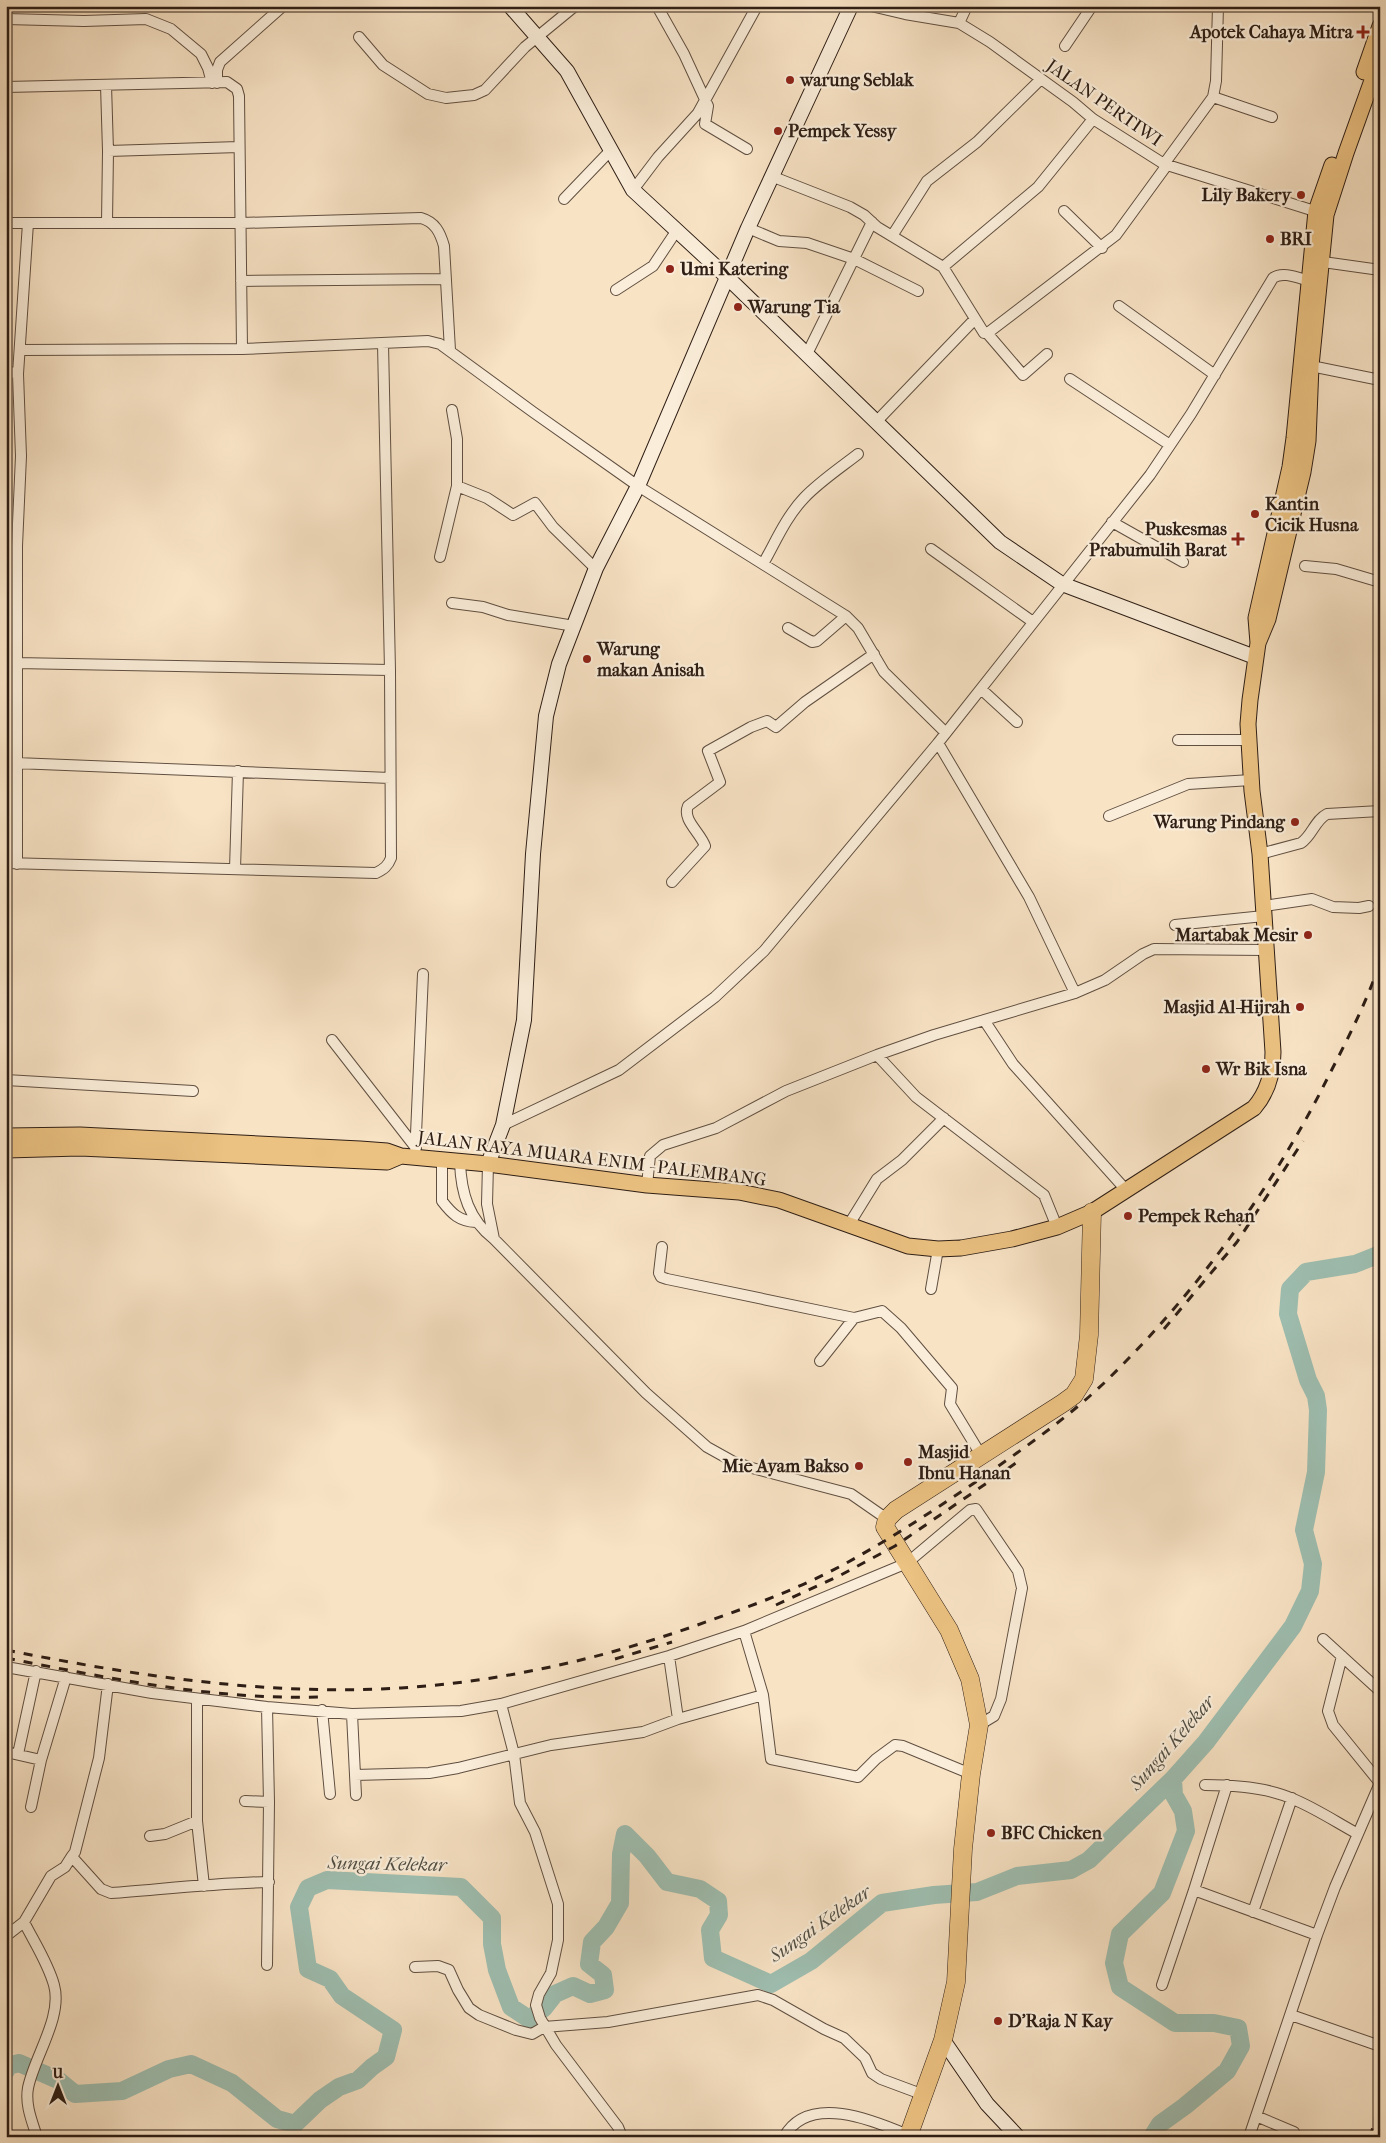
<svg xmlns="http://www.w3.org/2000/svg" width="1386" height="2143" font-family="'IM FELL French Canon',serif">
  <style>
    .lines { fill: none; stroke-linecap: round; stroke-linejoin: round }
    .river { stroke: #9ebeb0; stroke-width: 18 }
    .street-casing { stroke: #604f41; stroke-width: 12 }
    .secondary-casing { stroke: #2e1e15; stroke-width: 16 }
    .primary-casing { stroke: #2e1e15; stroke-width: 17 }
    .highway-casing { stroke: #2e1e15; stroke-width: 19 }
    .street { stroke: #faedd9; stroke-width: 10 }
    .secondary { stroke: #faedd9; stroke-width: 14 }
    .primary { stroke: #ecc282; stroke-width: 15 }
    .highway { stroke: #ecc282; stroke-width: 18 }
    .rail { stroke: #2e1e15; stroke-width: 3; stroke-dasharray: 9 9; stroke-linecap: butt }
    .poi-dot { fill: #8f2418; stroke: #faedd9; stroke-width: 2 }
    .labels { text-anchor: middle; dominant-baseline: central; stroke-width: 4.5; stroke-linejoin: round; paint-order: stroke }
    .poi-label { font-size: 18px; font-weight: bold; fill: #2e1e15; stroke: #faedd9; text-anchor: start }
    .street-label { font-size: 18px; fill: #2e1e15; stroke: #faedd9 }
    .water-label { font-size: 19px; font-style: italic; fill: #504e44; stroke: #faedd9 }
  </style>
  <rect width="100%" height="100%" fill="#f8e3c5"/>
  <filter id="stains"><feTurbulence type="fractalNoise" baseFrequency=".004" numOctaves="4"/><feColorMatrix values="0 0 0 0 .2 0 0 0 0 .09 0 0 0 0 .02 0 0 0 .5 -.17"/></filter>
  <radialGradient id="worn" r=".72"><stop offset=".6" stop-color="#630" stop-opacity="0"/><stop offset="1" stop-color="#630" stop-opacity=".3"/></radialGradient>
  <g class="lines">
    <!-- river -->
    <path class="river" d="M6 2071 8 2066 19 2063 58 2080 75 2094 122 2091 169 2069 191 2064 232 2083 277 2119 295 2124 320 2100 339 2087 358 2080 372 2067 386 2057 393 2030 342 1996 330 1979 308 1969 299 1907 308 1888 327 1880 461 1887 492 1918V1944L497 1970 511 2007 529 2019 544 2008 555 1994 573 1986 590 1994 605 1990 603 1975 589 1964 592 1942 606 1927 620 1903 621 1854 625 1834 647 1856 667 1882 700 1889 718 1901 719 1915 710 1930 713 1958 771 1984 811 1961 882 1903 934 1895 977 1892 1017 1876 1071 1870 1089 1860 1173 1779 1206 1742 1293 1626 1310 1591 1313 1564 1304 1530 1316 1472 1318 1410 1316 1396 1308 1380 1288 1314 1290 1289 1306 1272 1355 1264 1380 1254
      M1152 2137 1160 2124 1185 2106 1227 2071 1241 2046 1238 2028 1214 2023H1175L1120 1987 1114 1963 1120 1934 1162 1893 1186 1831 1183 1811 1174 1795 1173 1779"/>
    <!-- street casing -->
    <g class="street-casing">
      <path id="street" d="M657 6 684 54 708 106 705 124 747 149
        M871 6 905 14 959 23 990 42 1073 102 1093 119 1164 164 1321 213
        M6 19 84 21 146 19 171 29 201 54 208 68 212 83
        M959 23 967 6
        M359 37 383 65 428 94 446 98 474 95 485 90 525 47 575 6
        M1065 46 1092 6
        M217 83V70L220 62 283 6
        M106 85 108 151 107 222
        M6 87 227 82 237 89 239 96 242 349
        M1213 97 1272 117
        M108 151 239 147
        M1164 164 1213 97 1216 81 1218 6
        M771 176 850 207 864 215 877 227 943 267 984 333 989 332 1116 235 1167 165
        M633 190 658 157 698 113 757 6
        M564 199 611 150
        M1064 211 1102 248
        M6 223H241L421 218C435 222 440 232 444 246L450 350
        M748 228 779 241 807 243 854 259 918 291
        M892 236 927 181 977 142 1041 79
        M1316 261 1380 270
        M943 267 1038 187 1093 119
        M241 281 446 279
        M616 290 653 266 677 230
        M1119 306 1215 375
        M987 333 1023 375 1047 354
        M20 350 242 349 428 341 440 344 533 412 638 486 846 616 858 628 884 672 946 733
        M807 354 872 222
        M1305 366H1311L1380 380
        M6 371 18 374
        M1070 379 1170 445
        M452 410 457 439V486
        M876 422 974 320
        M1112 522 1183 562
        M931 549 1033 622
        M440 557 457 486 487 498 513 515 535 503 553 527 596 569
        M763 564C776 541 786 517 804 498 819 482 840 468 858 454
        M1305 566 1336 569 1380 582
        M452 603 483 607 508 615 574 626
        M788 628 812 642 817 641 846 616
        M16 663 390 670
        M981 689 1017 722
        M1178 740H1249
        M938 743 1029 897 1075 993
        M16 763 390 778
        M1109 816 1188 784 1251 780
        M1260 854 1301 843C1312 836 1315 820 1327 814L1380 811
        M6 863 376 873C384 869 388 866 391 858L390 670 383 344
        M17 864V546L21 456 18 374 28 223
        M235 869 238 771
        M672 882 705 846C700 832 682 820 688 806L720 782 708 751 751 727 767 721 776 727 805 702 874 654
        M1264 906 1312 899 1333 907 1359 908 1369 906
        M1175 925 1264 916
        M984 1020 1013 1064 1126 1190
        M332 1040 416 1148
        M877 1055 916 1097 1044 1195 1057 1227
        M6 1080 193 1091
        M503 1125 619 1070 715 997 764 951 938 743 1150 475 1191 414 1273 278C1284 270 1302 280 1314 282
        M415 1157 423 974
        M442 1160V1201C452 1214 459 1221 476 1222
        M460 1162C461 1193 469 1220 494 1239L646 1393 707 1447 734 1462 752 1468 851 1494 887 1519
        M488 1164 487 1204 494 1239
        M647 1185 650 1156 663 1145 716 1128 786 1091 877 1055 934 1035 1075 993 1105 980 1143 954 1154 949 1266 950
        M848 1226 877 1179 902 1160 944 1118
        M662 1247 659 1273 661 1277 667 1279 854 1318 882 1311 901 1328 952 1388 950 1404 981 1455
        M931 1289 938 1249
        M820 1361 854 1318
        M744 1631 763 1695 771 1759 858 1777 876 1759 895 1745 903 1746 971 1774
        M1323 1639 1380 1691
        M669 1656 678 1719
        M1342 1656 1328 1711 1333 1725 1380 1783
        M6 1667 152 1693 267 1707 352 1714 461 1711 501 1704 669 1656 744 1631 907 1563 970 1510 976 1509 1018 1571 1022 1588 1001 1699 994 1716 979 1725
        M108 1684 99 1758 75 1852 72 1856 74 1859 101 1889 111 1893C164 1889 216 1883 269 1882
        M197 1700V1821L204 1886
        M501 1704 514 1754 520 1803 535 1832 558 1904V1940L551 1973 539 1994 536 2005 540 2018 556 2045 618 2127 622 2137
        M267 1707 269 1802 267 1965
        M322 1710 330 1794
        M352 1714 355 1775 429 1773 458 1768 551 1745 643 1732 678 1719 763 1695
        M6 1752 41 1760
        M18 1754 36 1671
        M355 1775 356 1795
        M1205 1785C1233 1785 1267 1787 1293 1799 1315 1808 1336 1822 1358 1834
        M245 1801 269 1802
        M31 1807 41 1760 66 1677
        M150 1836 165 1834 197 1821
        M1194 1890 1317 1935
        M1253 1912 1292 1798
        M24 1922C34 1942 48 1963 54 1985 63 2017 34 2057 28 2088 25 2105 32 2121 37 2137
        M6 1936 24 1922 51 1876 65 1867 72 1856
        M415 1967 438 1966 449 1970 458 1990 469 2008 479 2015 516 2030 532 2034 544 2027 608 2022 758 1995 773 2000 824 2029 844 2038 865 2058 872 2073 881 2079 924 2095
        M1162 1985 1194 1890 1227 1785
        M1291 2015 1380 2046
        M1256 2116 1294 2132
        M784 2137C808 2093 873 2120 908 2135
        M1249 2137 1317 1935 1335 1887 1380 1783"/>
    </g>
    <!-- secondary casing -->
    <g class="secondary-casing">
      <path id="secondary" d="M510 6 567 71 633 190 727 277 1000 542 1062 584 1255 657
        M488 1164 503 1125 524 1020 533 854 546 716 559 664 596 568 638 486 748 228 851 6
        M943 2040 987 2104 1018 2137"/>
    </g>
    <!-- primary casing -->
    <g class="primary-casing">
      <path id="primary" d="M1364 72 1380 26
        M1258 643 1256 618 1290 467 1294 438 1316 211 1332 165
        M6 1136 80 1135 360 1149 387 1151 401 1156 488 1164 647 1185 739 1192 779 1200 908 1246 938 1249 961 1248 1012 1239 1057 1227 1092 1212 1254 1108C1267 1093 1273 1073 1273 1052L1260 854 1252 791 1248 724 1250 700 1258 643 1268 619 1303 472 1308 441 1311 366 1326 215 1346 153 1380 58
        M6 1150 80 1148 387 1162 401 1156"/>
    </g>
    <!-- highway casing -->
    <g class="highway-casing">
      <path id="highway" d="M908 2137 943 2040 956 1982 963 1849 971 1774 979 1725 970 1679 949 1630 885 1527 887 1519 896 1510 1063 1403 1074 1395 1084 1379 1089 1335 1092 1212"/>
    </g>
    <!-- street -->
    <use href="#street" class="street"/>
    <!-- secondary -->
    <use href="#secondary" class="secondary"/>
    <!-- primary -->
    <use href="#primary" class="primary"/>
    <!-- highway -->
    <use href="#highway" class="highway"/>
    <!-- rail -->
    <path class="rail" d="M1164 1329 1237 1242 1303 1141
      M776 1605 839 1576 895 1546 1016 1463
      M6 1650C137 1676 268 1696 401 1688 509 1681 614 1656 714 1619 757 1604 799 1588 839 1567 889 1540 936 1509 983 1477 1024 1448 1066 1419 1103 1384 1190 1300 1264 1200 1320 1093 1341 1051 1365 1008 1380 962
      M6 1658C108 1678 213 1700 318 1697
      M615 1659 672 1642
      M1370 2137 1380 2103"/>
  </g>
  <!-- markers -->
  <g class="poi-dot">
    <path d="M1360.5 24.5h5v5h5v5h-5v5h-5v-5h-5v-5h5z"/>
    <circle cx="790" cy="80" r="5"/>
    <circle cx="778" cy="131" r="5"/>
    <circle cx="1301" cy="195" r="5"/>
    <circle cx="1270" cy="239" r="5"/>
    <circle cx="670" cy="269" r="5"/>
    <circle cx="738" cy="307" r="5"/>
    <circle cx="1255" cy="514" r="5"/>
    <path d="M1235.5 531.5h5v5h5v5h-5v5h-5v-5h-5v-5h5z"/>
    <circle cx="587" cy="659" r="5"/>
    <circle cx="1295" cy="822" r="5"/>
    <circle cx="1308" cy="935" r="5"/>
    <circle cx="1300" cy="1007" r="5"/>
    <circle cx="1206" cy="1069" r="5"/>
    <circle cx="1128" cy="1216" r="5"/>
    <circle cx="908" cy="1462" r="5"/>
    <circle cx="859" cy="1466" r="5"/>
    <circle cx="991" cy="1833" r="5"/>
    <circle cx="998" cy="2021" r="5"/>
  </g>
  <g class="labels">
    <!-- poi labels -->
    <g class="poi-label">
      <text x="1353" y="32" text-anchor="end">Apotek Cahaya Mitra</text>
      <text x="800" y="80">warung Seblak</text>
      <text x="788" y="131">Pempek Yessy</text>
      <text x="1291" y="195" text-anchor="end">Lily Bakery</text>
      <text x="1280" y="239">BRI</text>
      <text x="680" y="269">Umi Katering</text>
      <text x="748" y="307">Warung Tia</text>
      <text x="1265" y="504">Kantin<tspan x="1265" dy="21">Cicik Husna</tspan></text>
      <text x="1227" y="529" text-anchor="end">Puskesmas<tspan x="1227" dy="21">Prabumulih Barat</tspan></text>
      <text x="597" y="649">Warung<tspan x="597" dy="21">makan Anisah</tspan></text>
      <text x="1285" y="822" text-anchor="end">Warung Pindang</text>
      <text x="1298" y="935" text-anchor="end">Martabak Mesir</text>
      <text x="1290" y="1007" text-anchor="end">Masjid Al-Hijrah</text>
      <text x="1216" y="1069">Wr Bik Isna</text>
      <text x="1138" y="1216">Pempek Rehan</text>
      <text x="918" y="1452">Masjid<tspan x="918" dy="21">Ibnu Hanan</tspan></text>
      <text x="849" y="1466" text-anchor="end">Mie Ayam Bakso</text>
      <text x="1001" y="1833">BFC Chicken</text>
      <text x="1008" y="2021">D'Raja N Kay</text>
    </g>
    <!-- street labels -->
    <g class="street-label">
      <text transform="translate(1104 103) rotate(35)">JALAN PERTIWI</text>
      <text transform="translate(592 1159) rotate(7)">JALAN RAYA MUARA ENIM - PALEMBANG</text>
    </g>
    <!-- water labels -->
    <g class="water-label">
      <text transform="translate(1172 1743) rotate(-49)">Sungai Kelekar</text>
      <text transform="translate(387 1864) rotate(1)">Sungai Kelekar</text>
      <text transform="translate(820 1924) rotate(-35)">Sungai Kelekar</text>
    </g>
  </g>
  <!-- margin -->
  <rect width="1386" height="2143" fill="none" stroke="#f8e3c5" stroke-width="25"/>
  <rect x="8" y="8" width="1371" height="2128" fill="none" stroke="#2e1e15" stroke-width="2.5"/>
  <rect x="12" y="12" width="1361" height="2118" fill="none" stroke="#2e1e15"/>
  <!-- north arrow -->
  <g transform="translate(58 2086)" stroke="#faedd9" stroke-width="4" paint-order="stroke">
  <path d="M0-4L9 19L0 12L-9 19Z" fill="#2e1e15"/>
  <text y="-8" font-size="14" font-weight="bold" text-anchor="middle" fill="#2e1e15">U</text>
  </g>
  <rect width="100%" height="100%" filter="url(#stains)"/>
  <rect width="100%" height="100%" fill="url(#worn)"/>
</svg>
